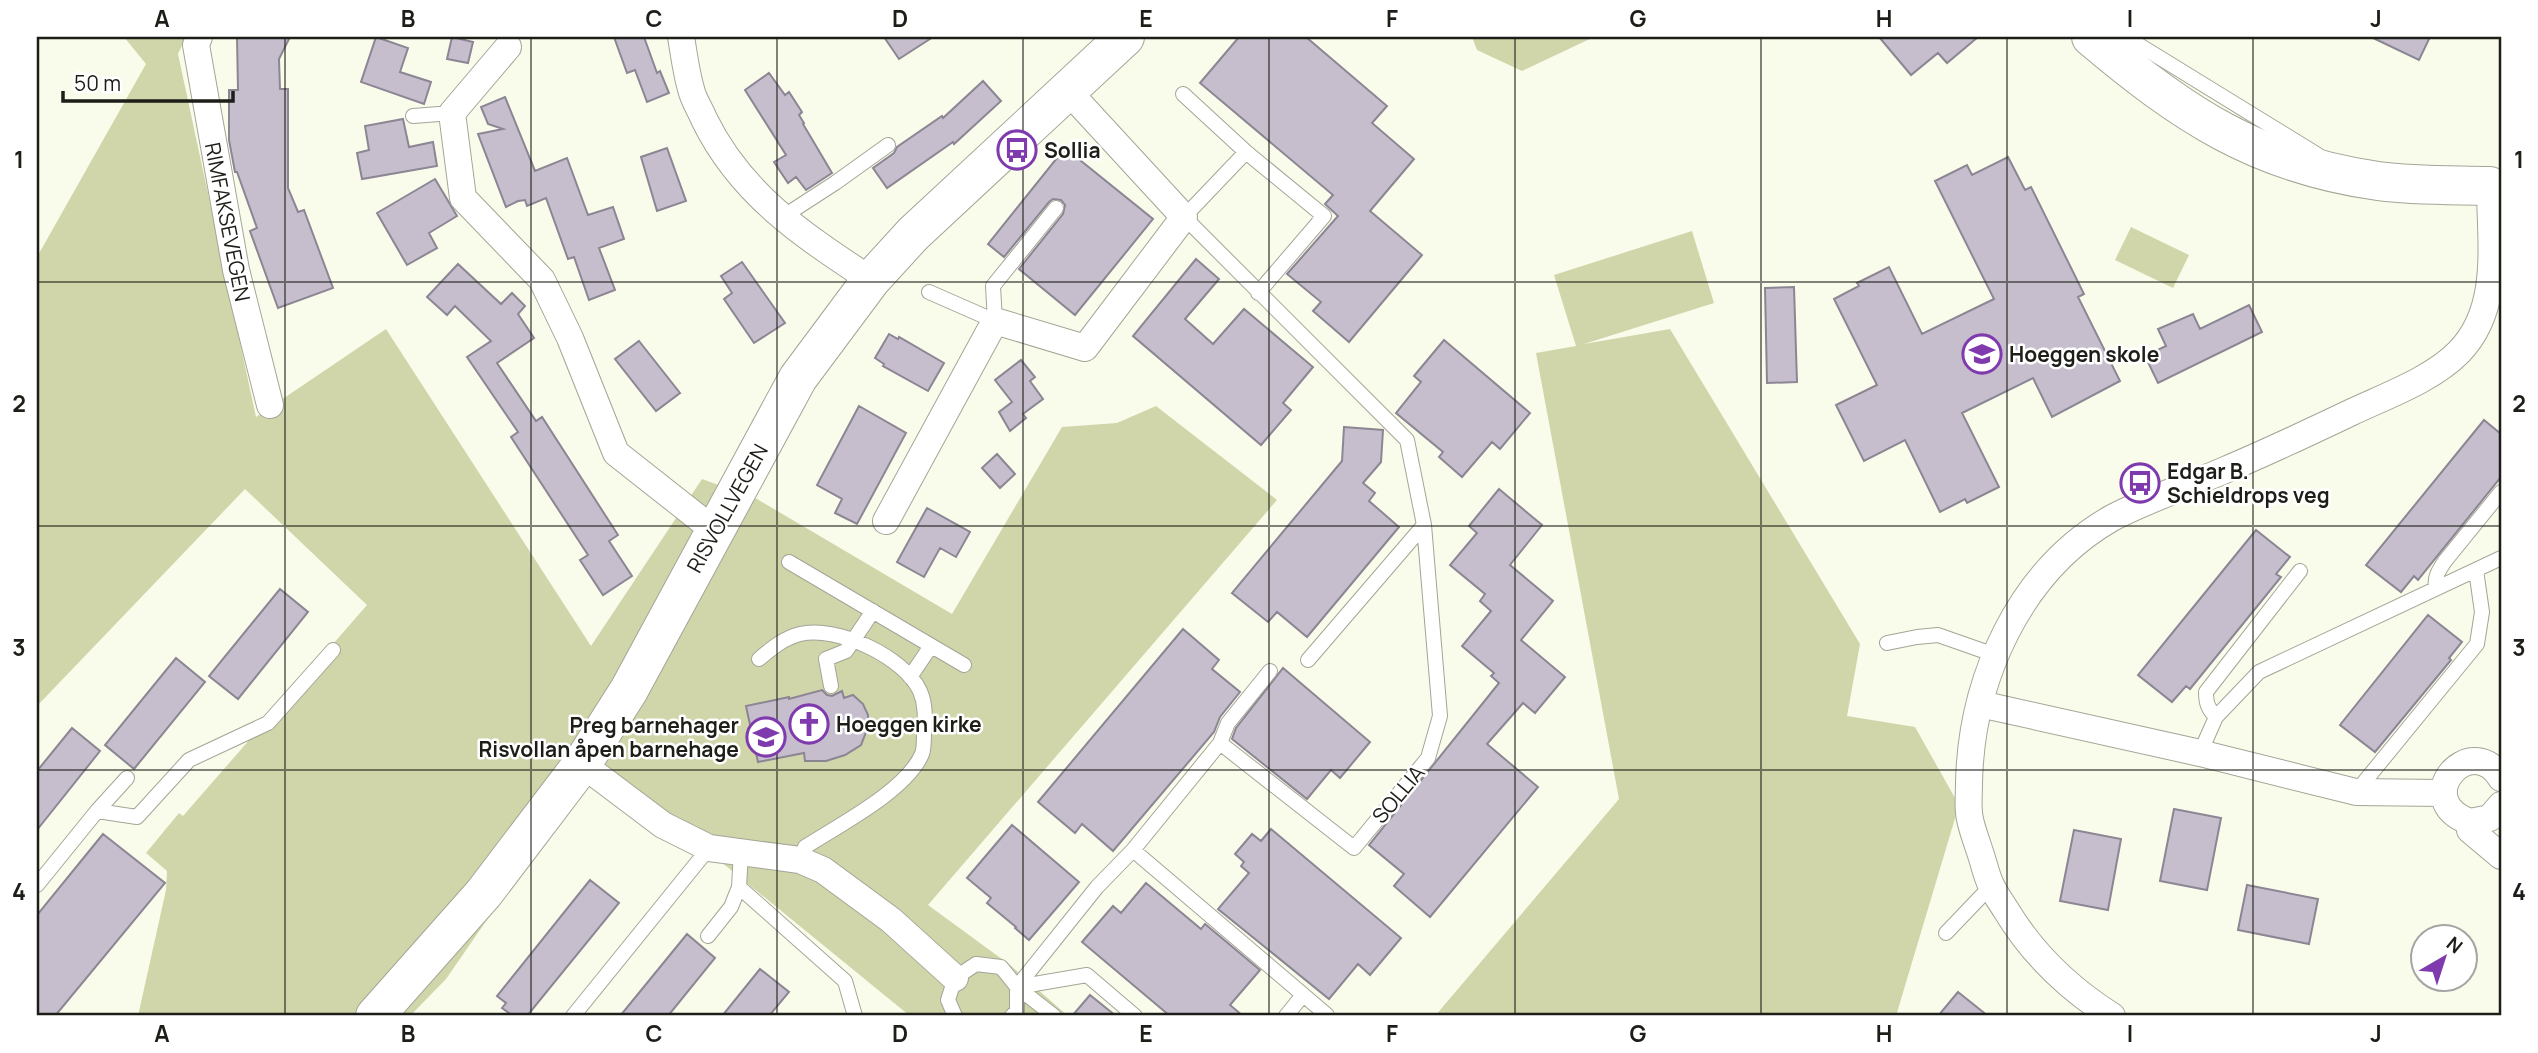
<svg xmlns="http://www.w3.org/2000/svg" width="2538" height="1053" font-family="Manrope,sans-serif">
  <style>
    .green { fill: #d1d5aa }
    .building { fill: #c6becd; stroke: #8c8593; stroke-width: 2 }
    .lines { fill: none; stroke-linecap: round; stroke-linejoin: round }
    .lane-casing { stroke: #a4a596; stroke-width: 16 }
    .street-casing { stroke: #a4a596; stroke-width: 28 }
    .secondary-casing { stroke: #a4a596; stroke-width: 40 }
    .lane { stroke: #fff; stroke-width: 14 }
    .street { stroke: #fff; stroke-width: 26 }
    .secondary { stroke: #fff; stroke-width: 38 }
    .grid { fill: none; stroke: #1d1e18; stroke-width: 2; stroke-opacity: 0.55 }
    .labels { text-anchor: middle; dominant-baseline: central; stroke-width: 5; stroke-linejoin: round; paint-order: stroke }
    .poi-label { font-size: 21px; font-weight: bold; fill: #1d1e18; stroke: #fff; text-anchor: start }
    .street-label { font-size: 21px; fill: #1d1e18; stroke: #fff }
    .neatline { fill: none; stroke: #1d1e18; stroke-width: 2.5 }
    .grid-label { font-size: 23px; text-anchor: middle; font-weight: bold; fill: #1d1e18 }
  </style>
  <rect width="100%" height="100%" fill="#fafceb"/>
  <!-- green -->
  <path class="green" d="M124 37H186L178 54 256 417 386 329 591 646 702 479 757 499 952 614 1062 427 1117 423 1156 406 1277 500 928 905 1010 965 1068 1016H910L704 848 588 774 446 979 410 1016H138L166 890 167 871 146 853 179 813 183 816 367 605 245 489 37 706V257L146 64Z
    M1472 37H1594L1522 71 1477 50Z
    M2131 227 2189 255 2173 288 2115 260Z
    M1692 231 1714 303 1584 344 1670 329 1860 644 1847 716 1915 727 1959 805 1896 1016H1435L1619 799 1536 353 1576 346 1554 275Z"/>
  <!-- building -->
  <path class="building" d="M237 37H290L279 59 280 89H288V188L298 212 304 210 333 288 278 308 250 231 257 228 237 172H235L229 140V90H238Z
    M376 37 408 48 400 72 431 82 424 104 361 82Z
    M452 37 473 42 468 63 447 59Z
    M614 37H644L657 73 660 71 669 93 647 102 635 70 627 73Z
    M884 37H933L899 59Z
    M1239 37H1306L1387 106 1372 123 1414 159 1370 211 1422 255 1349 342 1313 311 1321 302 1287 274 1338 216 1325 204 1333 195 1200 83Z
    M1879 37H1978L1947 63 1938 53 1911 75Z
    M2371 37H2430L2419 60Z
    M769 73 785 95 789 92 802 112 799 115 804 123 803 124 832 173 806 190 796 177 788 183 774 162 786 155 745 90Z
    M983 81 1001 101 954 144 953 142 887 188 873 168 894 153 897 147 942 116 943 118Z
    M505 97 535 171 567 158 588 215 613 207 624 239 599 248 615 290 589 300 574 257 568 259 546 198 527 206 525 200 518 201 506 207 478 134 503 129 488 124 481 107Z
    M403 119 409 147 433 142 437 166 362 179 357 153 369 150 365 126Z
    M667 148 686 201 657 211 641 157Z
    M1065 148 1153 219 1075 315 1019 269 1063 214 1065 205 1061 200 1053 199 1049 202 1004 257 988 244Z
    M2008 157 2025 190 2031 187 2084 294 2078 297 2120 381 2052 417 2033 378 1962 413 1999 487 1967 503 1965 499 1940 512 1905 440 1864 461 1836 405 1877 385 1834 299 1859 286 1857 283 1889 267 1922 334 1994 299 1935 181 1967 165 1972 175Z
    M435 179 457 216 429 233 437 248 407 265 377 213Z
    M1196 259 1219 279 1185 319 1213 344 1244 309 1313 367 1283 403 1291 410 1261 445 1133 336Z
    M742 262 785 323 754 343 724 299 732 293 721 276Z
    M458 264 501 304 512 293 525 306 518 314 534 338 497 363 536 421 542 417 618 535 609 541 632 576 603 595 580 560 588 555 511 437 518 432 467 357 491 341 455 306 447 315 427 297Z
    M1794 287 1797 382 1767 383 1765 288Z
    M2249 305 2262 332 2158 383 2145 356 2166 346 2158 329 2193 314 2200 329Z
    M889 334 898 339 899 337 944 363 928 391 883 366 884 364 875 358Z
    M1444 340 1530 413 1500 449 1492 442 1462 477 1439 457 1443 452 1396 413 1421 382 1414 376Z
    M639 341 680 393 656 411 615 359Z
    M1021 360 1035 377 1030 381 1043 399 1023 414 1026 418 1010 431 999 412 1012 402 995 380Z
    M859 406 906 433 857 524 835 513 842 499 817 485Z
    M2484 420 2501 434V477L2418 580 2414 576 2401 592 2366 565Z
    M1344 427 1383 430 1381 462 1363 483 1375 493 1369 501 1399 527 1307 637 1277 612 1268 622 1232 593 1342 461Z
    M997 454 1015 474 1000 488 982 468Z
    M1499 489 1542 525 1510 565 1553 601 1521 640 1565 677 1535 713 1523 703 1487 744 1538 787 1430 917 1394 886 1404 874 1369 845 1499 683 1491 676 1494 673 1462 646 1491 611 1480 601 1485 594 1450 565 1477 533 1469 526Z
    M927 508 970 532 956 557 940 548 924 577 897 562Z
    M2256 530 2290 557 2276 574 2281 577 2190 689 2186 686 2172 702 2138 675Z
    M280 589 308 612 238 699 209 676Z
    M2428 615 2462 642 2449 658 2451 660 2375 752 2340 725Z
    M1183 629 1219 660 1212 669 1240 692 1220 717 1214 732 1113 851 1082 824 1075 833 1038 802Z
    M176 658 205 682 134 769 105 745Z
    M1283 668 1370 742 1340 778 1331 770 1307 799 1232 739 1236 728Z
    M822 690 827 695 832 696 842 691 844 698 853 695 863 704 868 715V727L861 745 845 755 826 761H805L804 753 758 762 746 706 789 697V699Z
    M72 728 100 751 37 830V771Z
    M2174 809 2221 818 2207 890 2160 881Z
    M1012 825 1079 882 1029 940 1015 928 1016 927 987 903 991 898 967 878Z
    M1271 829 1401 938 1370 975 1358 964 1329 999 1218 909 1249 873 1241 866 1244 862 1235 854 1252 834 1261 841Z
    M2074 830 2121 839 2108 910 2060 901Z
    M103 834 165 883 55 1016H37V915Z
    M590 880 619 903 527 1016H513L502 1008 506 1003 497 996Z
    M1146 883 1201 929 1205 924 1260 970 1230 1005 1243 1016H1170L1082 942 1113 906 1121 913Z
    M2247 885 2318 899 2309 944 2238 930Z
    M687 934 715 958 668 1016H620Z
    M760 969 789 992 769 1016H722Z
    M1958 992 1988 1016H1938Z
    M1090 995 1116 1016H1072Z"/>
  <g class="lines">
    <!-- lane casing -->
    <g class="lane-casing">
      <path id="lane" d="M2126 37 2318 155
        M1183 94 1246 152 1324 216 1258 293
        M413 116 452 113
        M781 218 835 183 888 145
        M929 292 995 321 993 286 1056 208
        M789 562 964 665
        M2436 588C2434 577 2439 570 2445 561L2501 492
        M1887 643 1917 637 1938 635 1995 655
        M759 659C772 648 784 638 800 634 837 625 904 657 920 691 926 705 925 718 924 733 924 740 924 749 922 754 906 791 839 825 805 847L800 860
        M1308 660 1424 525
        M910 677 931 646
        M831 686 826 659 846 651 873 611
        M2216 717C2208 709 2206 703 2206 692L2300 571
        M1220 743 1354 848 1428 758 1440 716 1424 525 1407 440 1184 217 1246 152
        M2200 753 2216 717 2259 672 2501 558
        M2356 792 2477 644 2482 612 2476 570
        M97 811 127 778
        M1133 850 1327 1015
        M741 852 739 887 845 981 855 1016
        M37 885 97 811 137 817 189 760 268 723 333 650
        M1946 933 1991 886
        M708 936 731 907 739 887
        M1017 987 1097 887 1133 850 1220 743 1228 723 1270 671
        M1017 987 1087 975 1135 1016
        M1017 987 1054 1016
        M573 1016 709 848
        M955 1016 948 1000 955 978 976 964 1001 967 1017 987V1011L1012 1016
        M1286 1016 1303 995"/>
    </g>
    <!-- street casing -->
    <g class="street-casing">
      <path id="street" d="M199 37 196 45 236 270 270 405
        M681 37C684 54 686 72 691 89 693 99 700 109 704 119 741 195 803 235 871 280
        M508 47 452 113 463 198 542 280 570 338 616 453 715 531
        M886 521 995 321 1085 348 1184 217 1068 91
        M1980 704 2200 753 2356 792 2443 793
        M582 764 663 825 709 848 800 860 823 870 891 920 955 978
        M2501 778C2470 729 2409 800 2470 822L2490 818 2501 805
        M2470 822V830L2501 856
        M2112 1016C2068 988 2033 955 2006 910 2001 902 1995 894 1991 885 1986 875 1984 863 1980 852 1976 839 1970 825 1969 813 1968 803 1969 793 1969 783 1971 680 2019 571 2112 518 2148 499 2188 486 2225 470 2268 452 2310 432 2352 412 2386 396 2433 379 2459 352 2502 308 2490 242 2490 186L2501 185"/>
    </g>
    <!-- secondary casing -->
    <g class="secondary-casing">
      <path id="secondary" d="M2091 37C2182 114 2257 164 2378 181 2414 186 2452 185 2490 186
        M375 1016 484 893 582 764 629 690 798 378 871 280 913 234 1125 37"/>
    </g>
    <!-- lane -->
    <use href="#lane" class="lane"/>
    <!-- street -->
    <use href="#street" class="street"/>
    <!-- secondary -->
    <use href="#secondary" class="secondary"/>
  </g>
  <!-- grid -->
  <path class="grid" d="M285 37V1016M531 37V1016M777 37V1016M1023 37V1016M1269 37V1016M1515 37V1016M1761 37V1016M2007 37V1016M2253 37V1016M37 282H2501M37 526H2501M37 770H2501"/>
  <!-- icons -->
  <defs>
    <g id="bus-ring" transform="scale(2.0125)"><circle r="9.5" fill="#fff" stroke="#7f3bae" stroke-width="1.5"/><path d="M-5-6H5V4H4V6H2V4H-2V6H-4V4H-5ZM-3.5-4V0h7V-4ZM-3.5 1.2v1.5H-2V1.2ZM2 1.2v1.5H3.5V1.2Z" fill="#7f3bae"/></g>
    <g id="school-ring" transform="scale(2.0125)"><circle r="9.5" fill="#fff" stroke="#7f3bae" stroke-width="1.5"/><path d="M0-5L7-2L0 1L-7-2ZM-4 1L0 2.5L4 1V4Q0 6-4 4Z" fill="#7f3bae"/></g>
    <g id="church-ring" transform="scale(2.0125)"><circle r="9.5" fill="#fff" stroke="#7f3bae" stroke-width="1.5"/><path d="M-1.2-6h2.4v3.5h3.3v2.4h-3.3V6h-2.4V-.1h-3.3v-2.4h3.3Z" fill="#7f3bae"/></g>
  </defs>
  <g fill-rule="evenodd">
    <use href="#bus-ring" x="1017" y="150"/>
    <use href="#school-ring" x="1982" y="354"/>
    <use href="#bus-ring" x="2140" y="483"/>
    <use href="#church-ring" x="809" y="724"/>
    <use href="#school-ring" x="766" y="737"/>
  </g>
  <g class="labels">
    <!-- poi labels -->
    <g class="poi-label">
      <text x="1044" y="150">Sollia</text>
      <text x="2009" y="354">Hoeggen skole</text>
      <text x="2167" y="471">Edgar B.<tspan x="2167" dy="24">Schieldrops veg</tspan></text>
      <text x="836" y="724">Hoeggen kirke</text>
      <text x="739" y="725" text-anchor="end">Preg barnehager<tspan x="739" dy="24">Risvollan åpen barnehage</tspan></text>
    </g>
    <!-- street labels -->
    <g class="street-label">
      <text transform="translate(228 222) rotate(79)">RIMFAKSEVEGEN</text>
      <text transform="translate(727 508) rotate(-61)">RISVOLLVEGEN</text>
      <text transform="translate(1398 794) rotate(-50)">SOLLIA</text>
    </g>
  </g>
  <!-- border -->
  <rect width="2538" height="1053" fill="none" stroke="#ffffff" stroke-width="77"/>
  <!-- north arrow -->
  <g transform="translate(2444 958) rotate(39)"><circle r="33" fill="#ffffff" stroke="#a5a5a3" stroke-width="2"/>
  <path d="M0-5L12 26L0 18L-12 26Z" fill="#7f3bae"/>
  <text y="-10" font-size="19" font-weight="bold" text-anchor="middle" fill="#1d1e18">N</text>
  </g>
  <!-- scale -->
  <path d="M63 91v10h170v-10" fill="none" stroke="#1d1e18" stroke-width="3.5"/>
  <text x="74" y="91" font-size="21" fill="#1d1e18" stroke="#ffffff" stroke-width="5" paint-order="stroke">50 m</text>
  <rect x="38" y="38" width="2462" height="976" class="neatline"/>
  <g class="grid-label">
    <text x="162" y="27">A</text>
    <text x="408" y="27">B</text>
    <text x="654" y="27">C</text>
    <text x="900" y="27">D</text>
    <text x="1146" y="27">E</text>
    <text x="1392" y="27">F</text>
    <text x="1638" y="27">G</text>
    <text x="1884" y="27">H</text>
    <text x="2130" y="27">I</text>
    <text x="2376" y="27">J</text>
    <text x="19" y="168">1</text>
    <text x="2519" y="168">1</text>
    <text x="19" y="412">2</text>
    <text x="2519" y="412">2</text>
    <text x="19" y="656">3</text>
    <text x="2519" y="656">3</text>
    <text x="19" y="900">4</text>
    <text x="2519" y="900">4</text>
    <text x="162" y="1042">A</text>
    <text x="408" y="1042">B</text>
    <text x="654" y="1042">C</text>
    <text x="900" y="1042">D</text>
    <text x="1146" y="1042">E</text>
    <text x="1392" y="1042">F</text>
    <text x="1638" y="1042">G</text>
    <text x="1884" y="1042">H</text>
    <text x="2130" y="1042">I</text>
    <text x="2376" y="1042">J</text>
  </g>
</svg>
